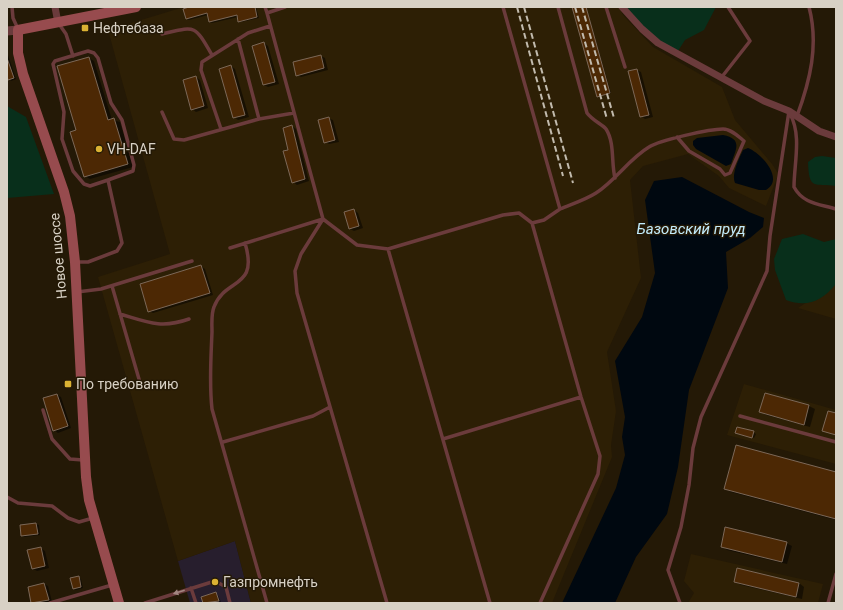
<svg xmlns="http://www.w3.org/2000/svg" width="843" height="610" font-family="Roboto,sans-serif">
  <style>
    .commercial { fill: #271e2d }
    .built { fill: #2d1f05 }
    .green { fill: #082f1b }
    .water { fill: #000810 }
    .shadow { fill: #0007 }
    .building { fill: #4c2804; stroke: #7c6858 }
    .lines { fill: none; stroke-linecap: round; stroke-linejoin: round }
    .service { stroke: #6b3b3c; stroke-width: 3.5 }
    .minor { stroke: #6b3b3c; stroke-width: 7 }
    .tertiary { stroke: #6b3b3c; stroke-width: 9 }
    .secondary { stroke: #974b4e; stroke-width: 10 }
    .rail { stroke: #c2bbae; stroke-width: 2; stroke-dasharray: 6 3; stroke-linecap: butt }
    .oneway { fill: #a28680 }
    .poi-dot { fill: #dbb233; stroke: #241906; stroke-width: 1.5 }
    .labels { text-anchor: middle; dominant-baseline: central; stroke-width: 3; stroke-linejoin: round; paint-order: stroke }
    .poi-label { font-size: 14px; fill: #d8d1c5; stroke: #241906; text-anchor: start }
    .street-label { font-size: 14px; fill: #d8d1c5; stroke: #241906 }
    .water-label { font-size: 15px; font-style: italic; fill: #c2ebfb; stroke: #241906 }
  </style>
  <rect width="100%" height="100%" fill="#241906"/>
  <!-- commercial -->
  <path class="commercial" d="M235 541 251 603H190L178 561Z"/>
  <!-- built -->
  <path class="built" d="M184 7H619L623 15 653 47 722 87 735 120 772 164 778 173 777 178 766 206 729 188 719 176 688 154 643 166 630 180 641 278 607 352 616 411 611 445 612 457 552 603H251L235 541 178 561 98 277 170 254 108 30Z
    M836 283V319L798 308Z
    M744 384 836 410V464L727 435Z
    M691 554 823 584 818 603H688L694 593 684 581Z"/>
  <!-- green -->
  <path class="green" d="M624 7H716L704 30 685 40 678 51 656 39Z
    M7 106 26 117 54 194 7 198Z
    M822 156 836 158V186C814 183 809 191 808 162L815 157Z
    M803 234 824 242 836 239V284C822 301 807 308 786 300L775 270 774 259 782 239Z"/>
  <!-- water -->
  <path class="water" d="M723 135C743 139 736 149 731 164L726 166 696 149 693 145V141L697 138Z
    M748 148C761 153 785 179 766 190H759L735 183C731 174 739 159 743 150Z
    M682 177 749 212 764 218 763 227 750 238 726 252 728 288 689 390 678 467 667 514 636 557 615 603H562L616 488 625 455 622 437 625 417 615 361 642 317 655 273 645 200 654 181Z"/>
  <!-- shadow -->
  <path class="shadow" d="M192 7H256L259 18 241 22 239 21 238 17 212 23 210 22 208 15 189 20 187 19 184 9Z
    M573 7H586L611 93 598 96Z
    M264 43 268 46 279 84 268 87 264 85Z
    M7 52 16 79 11 81 7 76Z
    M321 56 325 58 328 70 301 77 297 75Z
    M89 58 94 61 112 120 120 122 133 167 90 179 85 176 77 131Z
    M231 66 235 69 249 117 238 120 234 117Z
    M637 70 641 72 653 117 645 119 641 116Z
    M196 77 200 80 208 108 196 112 192 109Z
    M328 118 333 120 339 142 329 144 325 142Z
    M292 126 296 129 309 181 297 185 293 182 290 150Z
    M354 210 358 213 363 228 354 231 350 229Z
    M201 266 205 269 213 295 153 313 149 311Z
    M765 394 809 406 815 409 810 427 766 415 761 412Z
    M57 395 61 397 71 428 58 433 54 430 44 399Z
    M753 432 756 434 754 438 739 434Z
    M836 473V520L731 492 725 488Z
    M36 524 39 525 40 535 24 537 22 535 21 526Z
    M786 543 792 546 787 564 727 550 722 546Z
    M40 548 45 551 49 568 37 571 32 568Z
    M78 578 81 579 83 588 76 590 73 588Z
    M735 582 799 583 804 587 802 599 741 585Z
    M44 584 48 586 52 602 32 603 29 588Z
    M216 593 218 595 221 602 204 603 202 597Z"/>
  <!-- building -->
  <path class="building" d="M189 7H255L257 17 238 22 237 15 209 22 207 13 186 19 183 9Z
    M572 7H586L610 93 597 97Z
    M264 42 275 82 263 85 252 46Z
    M321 55 324 68 296 76 293 62Z
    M89 57 108 120 114 118 128 164 84 177 70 132 76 130 57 66Z
    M7 58 14 78 8 80 7 76Z
    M231 65 245 115 233 118 219 69Z
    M637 69 649 115 640 117 628 71Z
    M196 76 204 106 191 110 183 80Z
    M329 117 335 140 324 143 318 120Z
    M292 125 305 179 292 183 283 151 288 150 283 128Z
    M354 209 359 226 349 229 344 212Z
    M201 265 210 293 148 312 140 284Z
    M765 393 809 405 804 425 759 412Z
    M57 394 68 426 53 431 43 398Z
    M828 411 836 413V435L822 431Z
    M737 427 754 431 752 438 735 433Z
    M736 445 836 472V519L724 489Z
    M36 523 38 534 21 536 20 525Z
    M725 527 787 542 782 562 721 547Z
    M41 547 45 566 32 569 27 550Z
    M737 568 799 583 796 597 734 582Z
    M79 576 81 587 73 589 70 578Z
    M44 583 49 600 31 603 28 587Z
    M216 592 219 601 203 603 201 597Z"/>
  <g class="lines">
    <!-- service -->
    <path class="service" d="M12 7 13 18 18 29
      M265 7 267 13 285 7
      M558 7 587 113C592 120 603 125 606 129 615 143 611 163 615 178
      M606 7 625 67
      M267 13 323 219 357 245 388 249 503 215 519 213 532 223 544 220 560 209 503 7
      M59 24 66 34 73 56
      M162 34C196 26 194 24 212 55
      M238 39 259 119
      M721 78 750 41 728 7
      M162 112 174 139 184 140 259 119 294 113
      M790 114C802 135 794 164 794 187 803 204 820 204 836 209
      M797 116C810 81 819 45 809 7
      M221 129 201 70 202 62 248 33 270 26
      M560 209C572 204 585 200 596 193 616 180 629 159 649 147 660 140 710 129 723 129 731 129 738 136 744 141L730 173 725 175 720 169 689 151 677 137
      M323 219 301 254 295 271 297 293 387 603
      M532 223 581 397 600 456 598 474 540 603
      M245 243C259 290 225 277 214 307 211 314 212 324 212 332 211 358 209 383 212 409L267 603
      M230 248 323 219
      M388 249 490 603
      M76 262H88L117 251 122 243 108 180 133 171 134 165 122 120 111 103 98 58 94 53 88 51 55 61 53 64 64 112 62 139 73 171 84 184 90 186 108 180
      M112 286 141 386
      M77 292 101 289 192 261
      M120 314C147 322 161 329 189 319
      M43 410 52 439 70 459 83 460
      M740 416 836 442
      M443 439 581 397
      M223 442 313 416 330 407
      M7 497 18 503 52 506 68 518 79 522 93 518
      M191 588 196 603
      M50 603 112 585
      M145 603 215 581 226 587 230 603
      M680 603 668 570 681 527 689 485 693 448 701 417 767 271 770 236 789 111
      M828 603 836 574"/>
    <!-- minor -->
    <path class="minor" d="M55 7 58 23
      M622 7 642 29 658 43 764 101 789 111 819 131 836 137"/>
    <!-- tertiary -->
    <path class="tertiary" d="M7 31 18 30"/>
    <!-- secondary -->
    <path class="secondary" d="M119 603 89 500 86 477 75 262 70 216 64 192 23 74 18 53V30L136 7"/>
    <!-- rail -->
    <path class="rail" d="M517 7 563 176
      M524 7 573 183
      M575 7 607 119
      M582 7 614 118"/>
  </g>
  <!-- one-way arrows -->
  <defs><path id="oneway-solid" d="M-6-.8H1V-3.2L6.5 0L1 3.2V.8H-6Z"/></defs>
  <use class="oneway" href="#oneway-solid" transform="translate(179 592) rotate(162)"/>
  <!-- markers -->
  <g class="poi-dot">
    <rect x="81" y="24" width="8" height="8" rx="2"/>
    <circle cx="99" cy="149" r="4"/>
    <rect x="64" y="380" width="8" height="8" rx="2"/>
    <circle cx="215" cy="582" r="4"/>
  </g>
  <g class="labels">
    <!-- poi labels -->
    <g class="poi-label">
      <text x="93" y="28">Нефтебаза</text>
      <text x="107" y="149">VH-DAF</text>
      <text x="76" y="384">По требованию</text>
      <text x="223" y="582">Газпромнефть</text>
    </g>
    <!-- street labels -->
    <g class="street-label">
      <text transform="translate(58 256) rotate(-95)">Новое шоссе</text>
    </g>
    <!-- water labels -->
    <g class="water-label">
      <text x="691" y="229">Базовский пруд</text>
    </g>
  </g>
  <!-- border -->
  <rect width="843" height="610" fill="none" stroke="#d8d1c5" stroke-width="16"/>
</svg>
